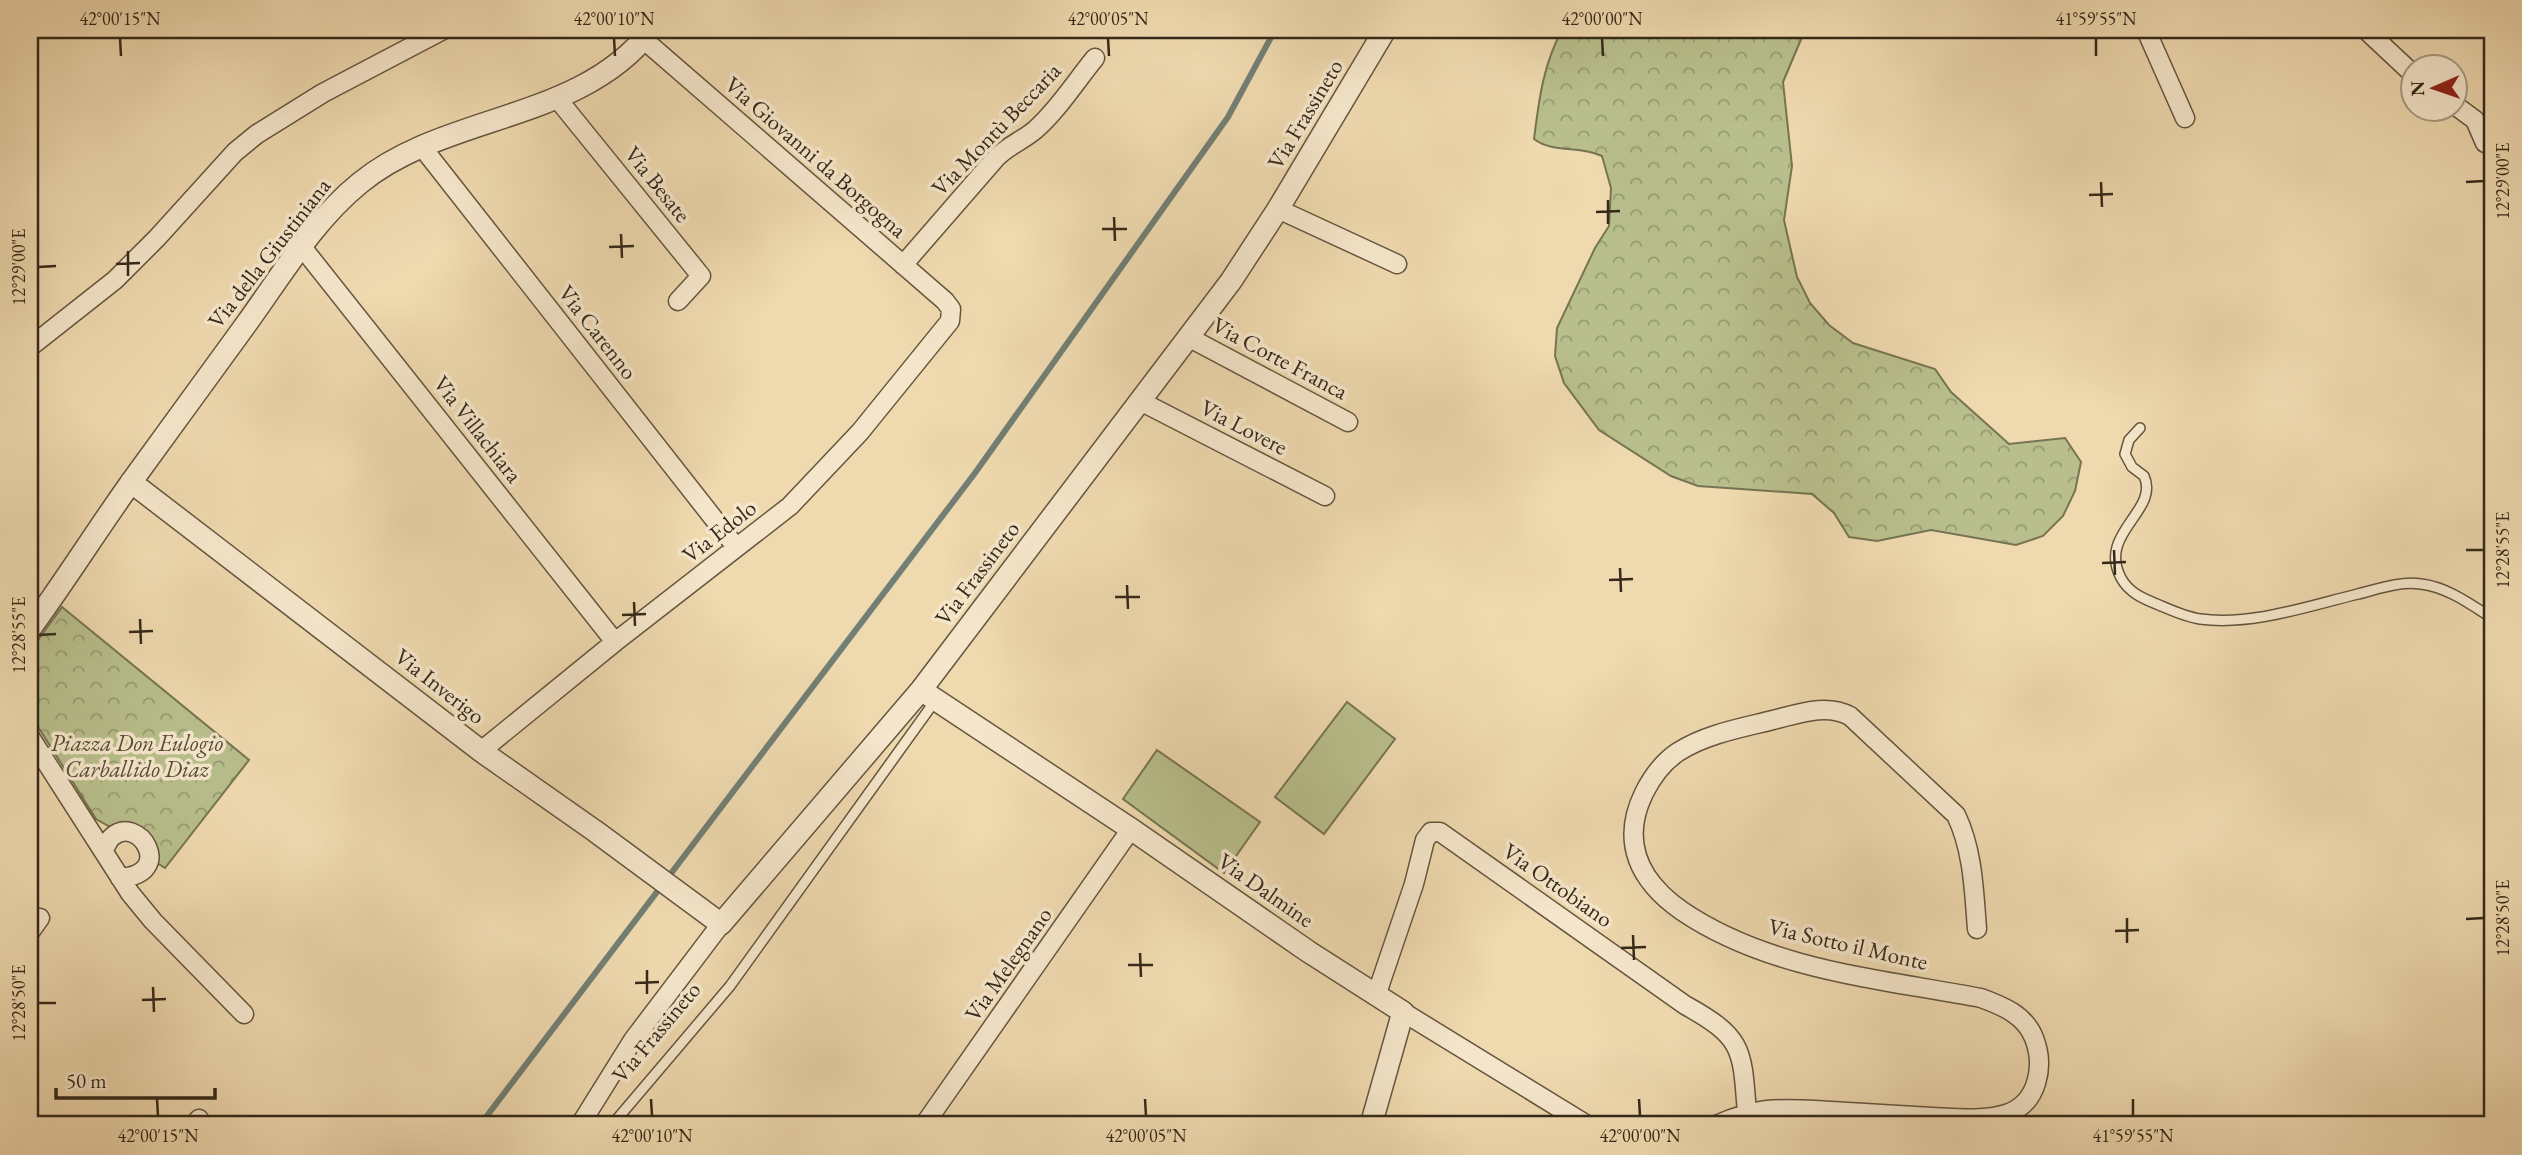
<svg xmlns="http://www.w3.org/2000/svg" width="2522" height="1155" font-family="'EB Garamond',serif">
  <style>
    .green { fill: #b8bf8c; stroke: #767452; stroke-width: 2 }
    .forest { fill: url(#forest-crowns); stroke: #767452; stroke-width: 2 }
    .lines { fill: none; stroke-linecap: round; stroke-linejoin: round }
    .stream { stroke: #727f74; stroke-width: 6 }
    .service-casing { stroke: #64553e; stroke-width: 12 }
    .minor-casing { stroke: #64553e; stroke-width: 21 }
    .tertiary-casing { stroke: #64553e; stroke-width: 24 }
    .service { stroke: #f5e6cb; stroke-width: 9 }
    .minor { stroke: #f5e6cb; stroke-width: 18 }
    .tertiary { stroke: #f5e6cb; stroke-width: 21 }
    .ticks { fill: none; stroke: #352919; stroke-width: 2.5 }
    .labels { text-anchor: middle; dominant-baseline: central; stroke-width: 7; stroke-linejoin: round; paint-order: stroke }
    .street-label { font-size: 23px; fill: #352919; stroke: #f5e6cb }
    .park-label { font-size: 23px; font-style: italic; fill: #564e36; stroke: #f5e6cb }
    .neatline { fill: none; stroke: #352919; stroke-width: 2.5 }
    .ticks-label { font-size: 18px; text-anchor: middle; fill: #352919 }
  </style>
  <defs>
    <pattern id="forest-crowns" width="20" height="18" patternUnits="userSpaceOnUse" patternTransform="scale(1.75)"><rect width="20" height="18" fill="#b8bf8c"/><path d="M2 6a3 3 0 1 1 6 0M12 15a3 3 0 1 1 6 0" fill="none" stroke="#969b72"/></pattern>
  </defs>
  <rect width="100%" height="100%" fill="#efd9af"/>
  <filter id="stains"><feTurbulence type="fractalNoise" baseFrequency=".00286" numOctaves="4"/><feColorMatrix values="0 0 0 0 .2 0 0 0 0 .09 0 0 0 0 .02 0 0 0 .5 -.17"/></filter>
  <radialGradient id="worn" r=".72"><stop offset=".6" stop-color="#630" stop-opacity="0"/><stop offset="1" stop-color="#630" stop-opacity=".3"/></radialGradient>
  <!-- green -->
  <path class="green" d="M1347 702 1395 739 1324 834 1275 797Z
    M1157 750 1260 822 1224 873 1123 799Z"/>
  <!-- forest -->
  <path class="forest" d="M1562 30H1805L1783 82 1792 166 1784 220 1797 277 1810 303 1829 325 1853 343 1935 369 1951 392 2009 444 2065 438 2081 462 2075 491 2063 516 2043 536 2016 545 1931 530 1877 541 1849 537 1834 513 1812 494 1698 486 1671 476 1599 430 1564 383 1555 356 1557 328 1595 248 1609 226 1611 188 1602 156C1579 145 1554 154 1534 139 1539 100 1543 65 1562 30Z
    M62 607 249 760 165 868 157 863 156 853 96 819 30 714V651Z"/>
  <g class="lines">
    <!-- stream -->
    <path class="stream" d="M480 1125 975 473 1228 117 1275 30"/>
    <!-- service casing -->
    <g class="service-casing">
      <path id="service" d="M2140 428 2129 440 2125 454 2132 467 2144 476C2160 511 2097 533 2121 578 2129 593 2144 599 2159 605 2173 611 2186 617 2200 619 2252 626 2308 606 2358 594 2378 589 2399 581 2421 584 2447 587 2470 604 2492 618
        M612 1125 730 986 935 701"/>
    </g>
    <!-- minor casing -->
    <g class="minor-casing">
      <path id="minor" d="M2146 30 2185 118
        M2366 30 2414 75
        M556 97 701 276 678 301
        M2456 106 2475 120 2485 143
        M422 147 736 547
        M1278 209 1397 264
        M302 247 615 642
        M903 265 995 159C1007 146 1022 141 1035 130 1058 110 1076 81 1095 58
        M1188 337 1348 422
        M30 347 115 280 157 238 235 152 257 134 323 93 443 30
        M1140 401 1325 496
        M30 737 130 893 153 921 244 1014
        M481 751 615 642 790 506 860 432 950 321 951 309 945 301 643 39
        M103 851C106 847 108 840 112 837 138 813 177 874 120 878
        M30 932 40 918
        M1376 996 1414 884 1425 840 1431 832H1440L1685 1005C1744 1038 1742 1048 1747 1114
        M1403 1012 1587 1125
        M30 1120 35 1125
        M194 1125 199 1119
        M580 1125 633 1040 721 924
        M924 1125 1131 829
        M1716 1125C1732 1118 1749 1112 1767 1110 1788 1108 1810 1110 1831 1111 1864 1113 1898 1115 1932 1117 1955 1118 1984 1121 2006 1114 2038 1104 2045 1066 2034 1038 2025 1015 2003 1006 1981 998 1880 979 1769 970 1682 911 1639 881 1620 842 1644 793 1652 777 1663 762 1678 752 1706 734 1741 728 1773 720 1798 714 1826 703 1850 716L1956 815C1973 850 1974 891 1977 929"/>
    </g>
    <!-- tertiary casing -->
    <g class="tertiary-casing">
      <path id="tertiary" d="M131 482 481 751 595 831 721 924 921 690 1231 281 1278 209 1385 30
        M30 629C65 581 97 530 132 481 170 428 209 376 247 323 281 276 314 220 360 183 445 113 581 122 651 30
        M921 690 1131 829 1309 952 1403 1012 1371 1125"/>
    </g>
    <!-- service -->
    <use href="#service" class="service"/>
    <!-- minor -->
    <use href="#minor" class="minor"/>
    <!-- tertiary -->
    <use href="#tertiary" class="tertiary"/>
  </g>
  <!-- ticks -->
  <path class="ticks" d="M120 38 121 56M614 38 615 56M1108 38 1109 56M1602 38 1603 56M2096 38V56M2101 182 2102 207M2466 182 2484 181M2089 195 2113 194M1608 200V224M1596 212 1620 211M1114 217 1115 241M1102 229H1127M621 234 622 258M609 247 634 246M128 251V276M116 264 140 263M38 267 56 266M2114 550 2115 575M2466 550H2484M2102 563 2126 562M1620 568 1621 592M1609 580 1633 579M1127 585 1128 609M1115 597H1140M634 602 635 626M622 615 646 614M140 619 141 644M129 632 153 631M38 635 56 634M2127 918V943M2466 919 2484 918M2115 931 2139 930M1633 935 1634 960M1621 948 1646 947M1140 953 1141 977M1128 965H1153M647 970V994M635 983 659 982M153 987 154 1012M142 1000 166 999M38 1003H56M157 1099 158 1116M651 1099 652 1116M1145 1099 1146 1116M1639 1099 1640 1116M2133 1099V1116"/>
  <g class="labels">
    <!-- street labels -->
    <g class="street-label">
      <text transform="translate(1305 114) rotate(-59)">Via Frassineto</text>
      <text transform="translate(996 129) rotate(-46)">Via Montù Beccaria</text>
      <text transform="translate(816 157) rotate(41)">Via Giovanni da Borgogna</text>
      <text transform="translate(658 184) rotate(51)">Via Besate</text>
      <text transform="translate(269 253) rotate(-52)">Via della Giustiniana</text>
      <text transform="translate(598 332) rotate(52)">Via Carenno</text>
      <text transform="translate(1280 358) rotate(28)">Via Corte Franca</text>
      <text transform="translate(1244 427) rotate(27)">Via Lovere</text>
      <text transform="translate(478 429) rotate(52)">Via Villachiara</text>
      <text transform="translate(719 531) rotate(-38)">Via Edolo</text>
      <text transform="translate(977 573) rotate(-53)">Via Frassineto</text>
      <text transform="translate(440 686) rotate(38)">Via Inverigo</text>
      <text transform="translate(1558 885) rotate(35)">Via Ottobiano</text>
      <text transform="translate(1266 890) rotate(35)">Via Dalmine</text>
      <text transform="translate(1848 944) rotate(13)">Via Sotto il Monte</text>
      <text transform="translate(1008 964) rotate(-55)">Via Melegnano</text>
      <text transform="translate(656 1032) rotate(-50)">Via Frassineto</text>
    </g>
    <!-- park labels -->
    <g class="park-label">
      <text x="137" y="743">Piazza Don Eulogio<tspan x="137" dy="26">Carballido Diaz</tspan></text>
    </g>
  </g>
  <!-- margin -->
  <rect width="2522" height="1155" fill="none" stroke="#efd9af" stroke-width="77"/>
  <!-- north arrow -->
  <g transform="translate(2434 88) rotate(268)"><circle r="33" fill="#f5e6cb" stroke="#a89a84" stroke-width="2"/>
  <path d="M0-5L12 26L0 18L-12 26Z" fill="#8f2418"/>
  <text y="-10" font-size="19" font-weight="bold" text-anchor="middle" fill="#352919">N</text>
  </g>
  <!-- scale -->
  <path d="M56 1088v10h159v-10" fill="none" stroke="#352919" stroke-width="3.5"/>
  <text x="66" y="1088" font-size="21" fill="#352919" stroke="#f5e6cb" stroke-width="5" paint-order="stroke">50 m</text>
  <rect x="38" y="38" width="2446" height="1078" class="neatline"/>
  <g class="ticks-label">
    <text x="120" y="25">42°00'15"N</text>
    <text x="614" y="25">42°00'10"N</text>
    <text x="1108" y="25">42°00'05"N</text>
    <text x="1602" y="25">42°00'00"N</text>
    <text x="2096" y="25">41°59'55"N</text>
    <text transform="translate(2503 181) rotate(-90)" y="6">12°29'00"E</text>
    <text transform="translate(19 267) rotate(-90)" y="6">12°29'00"E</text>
    <text transform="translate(2503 550) rotate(-90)" y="6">12°28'55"E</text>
    <text transform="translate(19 635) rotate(-90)" y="6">12°28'55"E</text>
    <text transform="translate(2503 918) rotate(-90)" y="6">12°28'50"E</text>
    <text transform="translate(19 1003) rotate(-90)" y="6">12°28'50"E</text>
    <text x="158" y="1142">42°00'15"N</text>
    <text x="652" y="1142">42°00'10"N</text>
    <text x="1146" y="1142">42°00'05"N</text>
    <text x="1640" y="1142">42°00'00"N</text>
    <text x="2133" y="1142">41°59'55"N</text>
  </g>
  <rect width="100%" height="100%" filter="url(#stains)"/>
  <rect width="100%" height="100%" fill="url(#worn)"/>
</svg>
